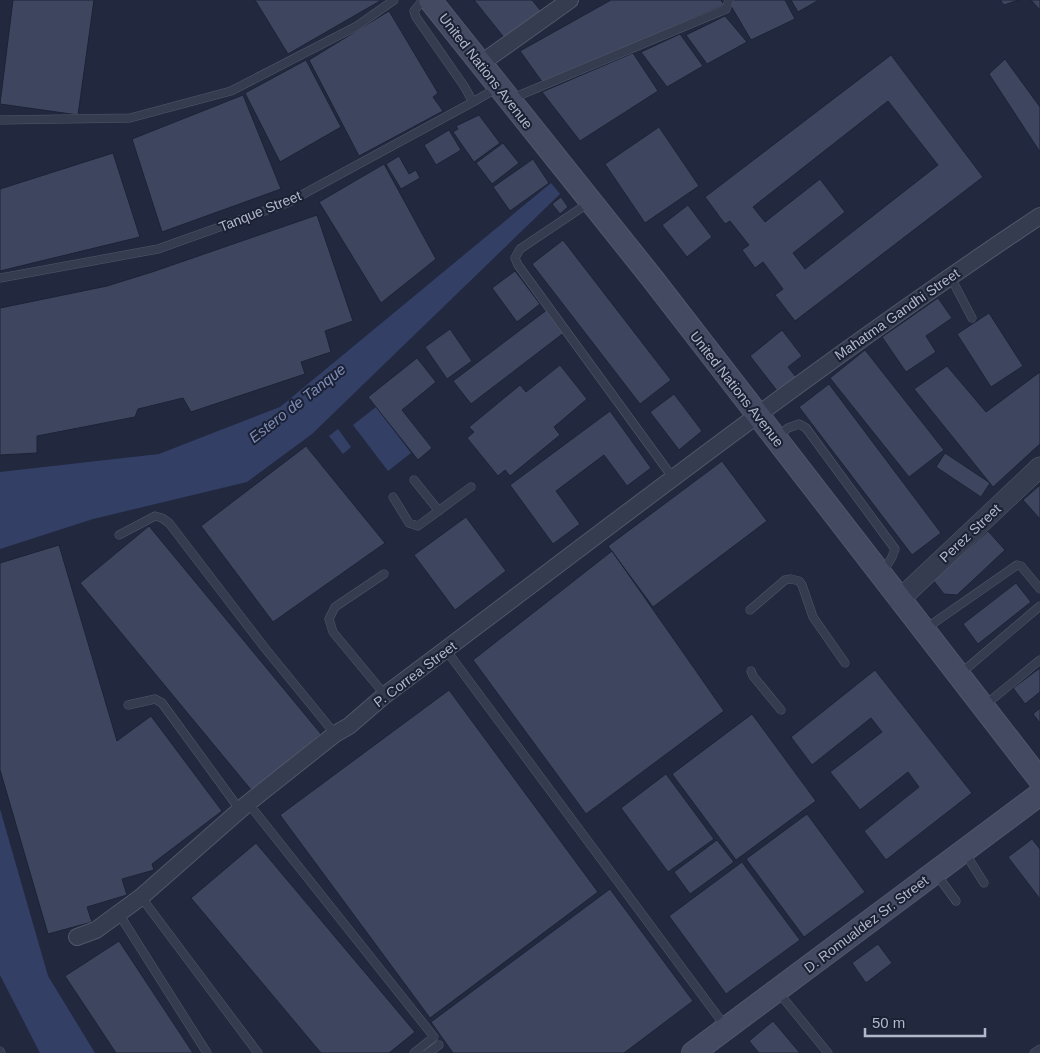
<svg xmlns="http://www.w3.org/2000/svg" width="1040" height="1053" font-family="Helvetica,sans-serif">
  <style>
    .water { fill: #333f65 }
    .building { fill: #3e455f; stroke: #1d2336; fill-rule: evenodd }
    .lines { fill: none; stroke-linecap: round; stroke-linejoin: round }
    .service-casing { stroke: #51576a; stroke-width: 9 }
    .minor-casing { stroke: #51576a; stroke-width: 18 }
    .tertiary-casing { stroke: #51576a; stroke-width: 21 }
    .secondary-casing { stroke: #51576a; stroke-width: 24 }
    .service { stroke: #363c4f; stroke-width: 8 }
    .minor { stroke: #363c4f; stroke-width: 16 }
    .tertiary { stroke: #363c4f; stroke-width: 20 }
    .secondary { stroke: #444a62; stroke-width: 22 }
    .labels { text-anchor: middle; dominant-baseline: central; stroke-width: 4; stroke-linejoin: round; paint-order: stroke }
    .street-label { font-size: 14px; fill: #b2b7ca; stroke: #1b2134 }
    .water-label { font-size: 15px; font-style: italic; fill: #808db8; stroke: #1b2134 }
  </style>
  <rect width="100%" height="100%" fill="#22293f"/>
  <!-- water -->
  <path class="water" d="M551 183 560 194 312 434 247 482 93 519 0 549V472L159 454 280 407Z
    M376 407 411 453 388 471 353 425Z
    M338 429 351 447 343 454 329 436Z
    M0 809 48 976 95 1053H40L0 975Z"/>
  <!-- building -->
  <path class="building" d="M13 0H94L78 115 0 104Z
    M255 0H379L380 1 288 54Z
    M474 0H532L541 11 506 40Z
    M611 0H721L724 5 543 83 520 51Z
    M731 0H785L795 19 751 40 731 6Z
    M791 0H819L798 12Z
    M1000 0H1019L1004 5Z
    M1031 0H1040V10Z
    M389 11 438 93 433 97 443 111 359 156 309 60Z
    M725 16 747 42 707 64 686 35Z
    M680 34 703 66 667 87 641 52Z
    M633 53 658 91 580 141 542 92Z
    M891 55 983 177 795 321 775 295 783 289 763 262 755 268 742 250 749 245 730 221 725 224 705 197ZM888 101 938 165 805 269 793 253 845 212 820 179 765 222 753 207Z
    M1005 59 1040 107V152L989 74Z
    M306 60 341 127 280 162 245 93Z
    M243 95 281 189 162 232 132 139Z
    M479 115 500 143 474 162 453 132 458 129 456 126Z
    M659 127 699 186 645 223 605 164Z
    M449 130 461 150 436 165 424 145Z
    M503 143 519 163 492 184 476 163Z
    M113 153 140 237 0 271V189Z
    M399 156 409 174 416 170 420 178 401 189 386 164Z
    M533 159 549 183 510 211 493 187Z
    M384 164 436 259 381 303 319 202Z
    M561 197 568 207 560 214 552 204Z
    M688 205 712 237 687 257 662 225Z
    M317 215 353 321 325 331 331 352 301 362 305 374 191 412 183 398 138 409 135 417 37 436V453L0 455V308L107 286 152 272Z
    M563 240 671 380 640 404 532 264Z
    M515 271 540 304 517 322 492 288Z
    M938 298 952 318 926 336 936 352 906 372 882 337Z
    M548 309 565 332 471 404 453 381Z
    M989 313 1023 366 991 387 957 334Z
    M450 329 472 361 447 379 425 347Z
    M782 330 802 356 788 367 796 377 778 392 750 356Z
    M865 350 944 450 909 477 830 378Z
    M417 358 436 382 402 410 432 448 418 460 368 397Z
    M560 365 587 399 554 427 560 435 510 476 505 470 498 476 467 438 474 432 469 427 520 385 526 392Z
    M947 366 986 412 1040 372V444L993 487 914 389Z
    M829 384 941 533 912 555 799 407Z
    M674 394 702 431 679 450 650 412Z
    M610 411 651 468 627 486 604 455 556 491 580 524 553 544 510 485Z
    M306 446 385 543 273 622 201 526Z
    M945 453 990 483 981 497 936 467Z
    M722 461 767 521 653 607 608 546Z
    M1040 485V519L1023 500Z
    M466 517 506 571 455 610 414 555Z
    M149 526 321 734 252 791 80 583Z
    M988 531 1005 550 957 595 944 594 933 580Z
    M59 545 117 741 151 716 222 811 152 864 154 870 122 879 127 895 87 907 92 922 48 934 0 770V563Z
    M612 551 724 711 586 814 473 660Z
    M1016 583 1031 602 978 644 963 624Z
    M1040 668V692L1025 704 1013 688Z
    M875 670 972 793 886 860 864 831 919 787 908 772 860 810 830 772 882 732 871 718 812 765 791 737Z
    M449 690 598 892 430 1018 280 815Z
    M1040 708V723L1033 714Z
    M752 714 816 801 736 860 672 774Z
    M666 774 714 839 668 872 621 808Z
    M807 814 865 892 804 937 746 859Z
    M1032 839 1040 849V899L1008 857Z
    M717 840 734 862 690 894 674 872Z
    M256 843 415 1032 389 1053H321L191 898Z
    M742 862 800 940 726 994 669 916Z
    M610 889 693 1001 624 1053H453L431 1022Z
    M119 941 193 1053H116L65 976Z
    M878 944 892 963 866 983 852 963Z
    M773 1021 800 1053H759L749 1041Z"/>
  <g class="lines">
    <!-- service casing -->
    <g class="service-casing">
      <path id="service" d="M423 0 414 11 416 17 464 86 473 102
        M513 98 726 9 729 0
        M0 120 130 118 231 91 357 26 394 0
        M590 202 520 249 515 258 518 265 673 478
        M950 276 972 318
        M0 278 158 249 287 203 473 102 497 88
        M778 436 788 428 799 424 806 428 895 549 892 557 883 572
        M414 480 439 511
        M393 497 409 523 418 526 471 487
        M119 535 155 516 162 518 169 523 264 647 335 734
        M384 574 335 607 329 619 333 632 385 695
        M750 610 785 580 791 579 799 581 802 585 813 617 845 663
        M925 629 1017 565 1021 566 1040 589
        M446 650 725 1026
        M751 671 753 676 781 710
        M960 674 1040 606
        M128 705 155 699 162 703 240 810
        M985 705 1040 660
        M248 803 434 1037 414 1053
        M965 853 984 883
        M937 875 956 901
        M141 897 258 1053
        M119 914 207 1053
        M779 993 828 1053
        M0 1051 1 1053
        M428 1053 439 1045
        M1034 1053 1040 1049"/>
    </g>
    <!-- minor casing -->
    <g class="minor-casing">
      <path id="minor" d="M480 64 570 0
        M77 937 96 930 141 897 248 803 335 734 349 726 385 695C602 533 814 366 1040 216"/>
    </g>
    <!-- tertiary casing -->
    <g class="tertiary-casing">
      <path id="tertiary" d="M899 600 1040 467"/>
    </g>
    <!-- secondary casing -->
    <g class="secondary-casing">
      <path id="secondary" d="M430 0 652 278 1040 780
        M693 1053 1040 794"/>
    </g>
    <!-- service -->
    <use href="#service" class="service"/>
    <!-- minor -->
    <use href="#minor" class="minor"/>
    <!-- tertiary -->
    <use href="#tertiary" class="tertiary"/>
    <!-- secondary -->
    <use href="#secondary" class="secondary"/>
  </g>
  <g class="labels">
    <!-- street labels -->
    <g class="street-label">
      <text transform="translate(486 71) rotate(52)">United Nations Avenue</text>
      <text transform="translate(260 211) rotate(-22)">Tanque Street</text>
      <text transform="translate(897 314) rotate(-35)">Mahatma Gandhi Street</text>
      <text transform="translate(737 389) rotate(52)">United Nations Avenue</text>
      <text transform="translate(970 533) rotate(-43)">Perez Street</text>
      <text transform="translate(415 674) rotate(-37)">P. Correa Street</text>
      <text transform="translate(866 924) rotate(-37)">D. Romualdez Sr. Street</text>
    </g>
    <!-- water labels -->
    <g class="water-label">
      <text transform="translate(297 403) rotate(-38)">Estero de Tanque</text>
    </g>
  </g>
  <!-- scale -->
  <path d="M865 1028v8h120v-8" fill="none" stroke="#b2b7ca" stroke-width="2.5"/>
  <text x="872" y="1028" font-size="15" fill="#b2b7ca" stroke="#1b2134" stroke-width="4" paint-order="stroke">50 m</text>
</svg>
